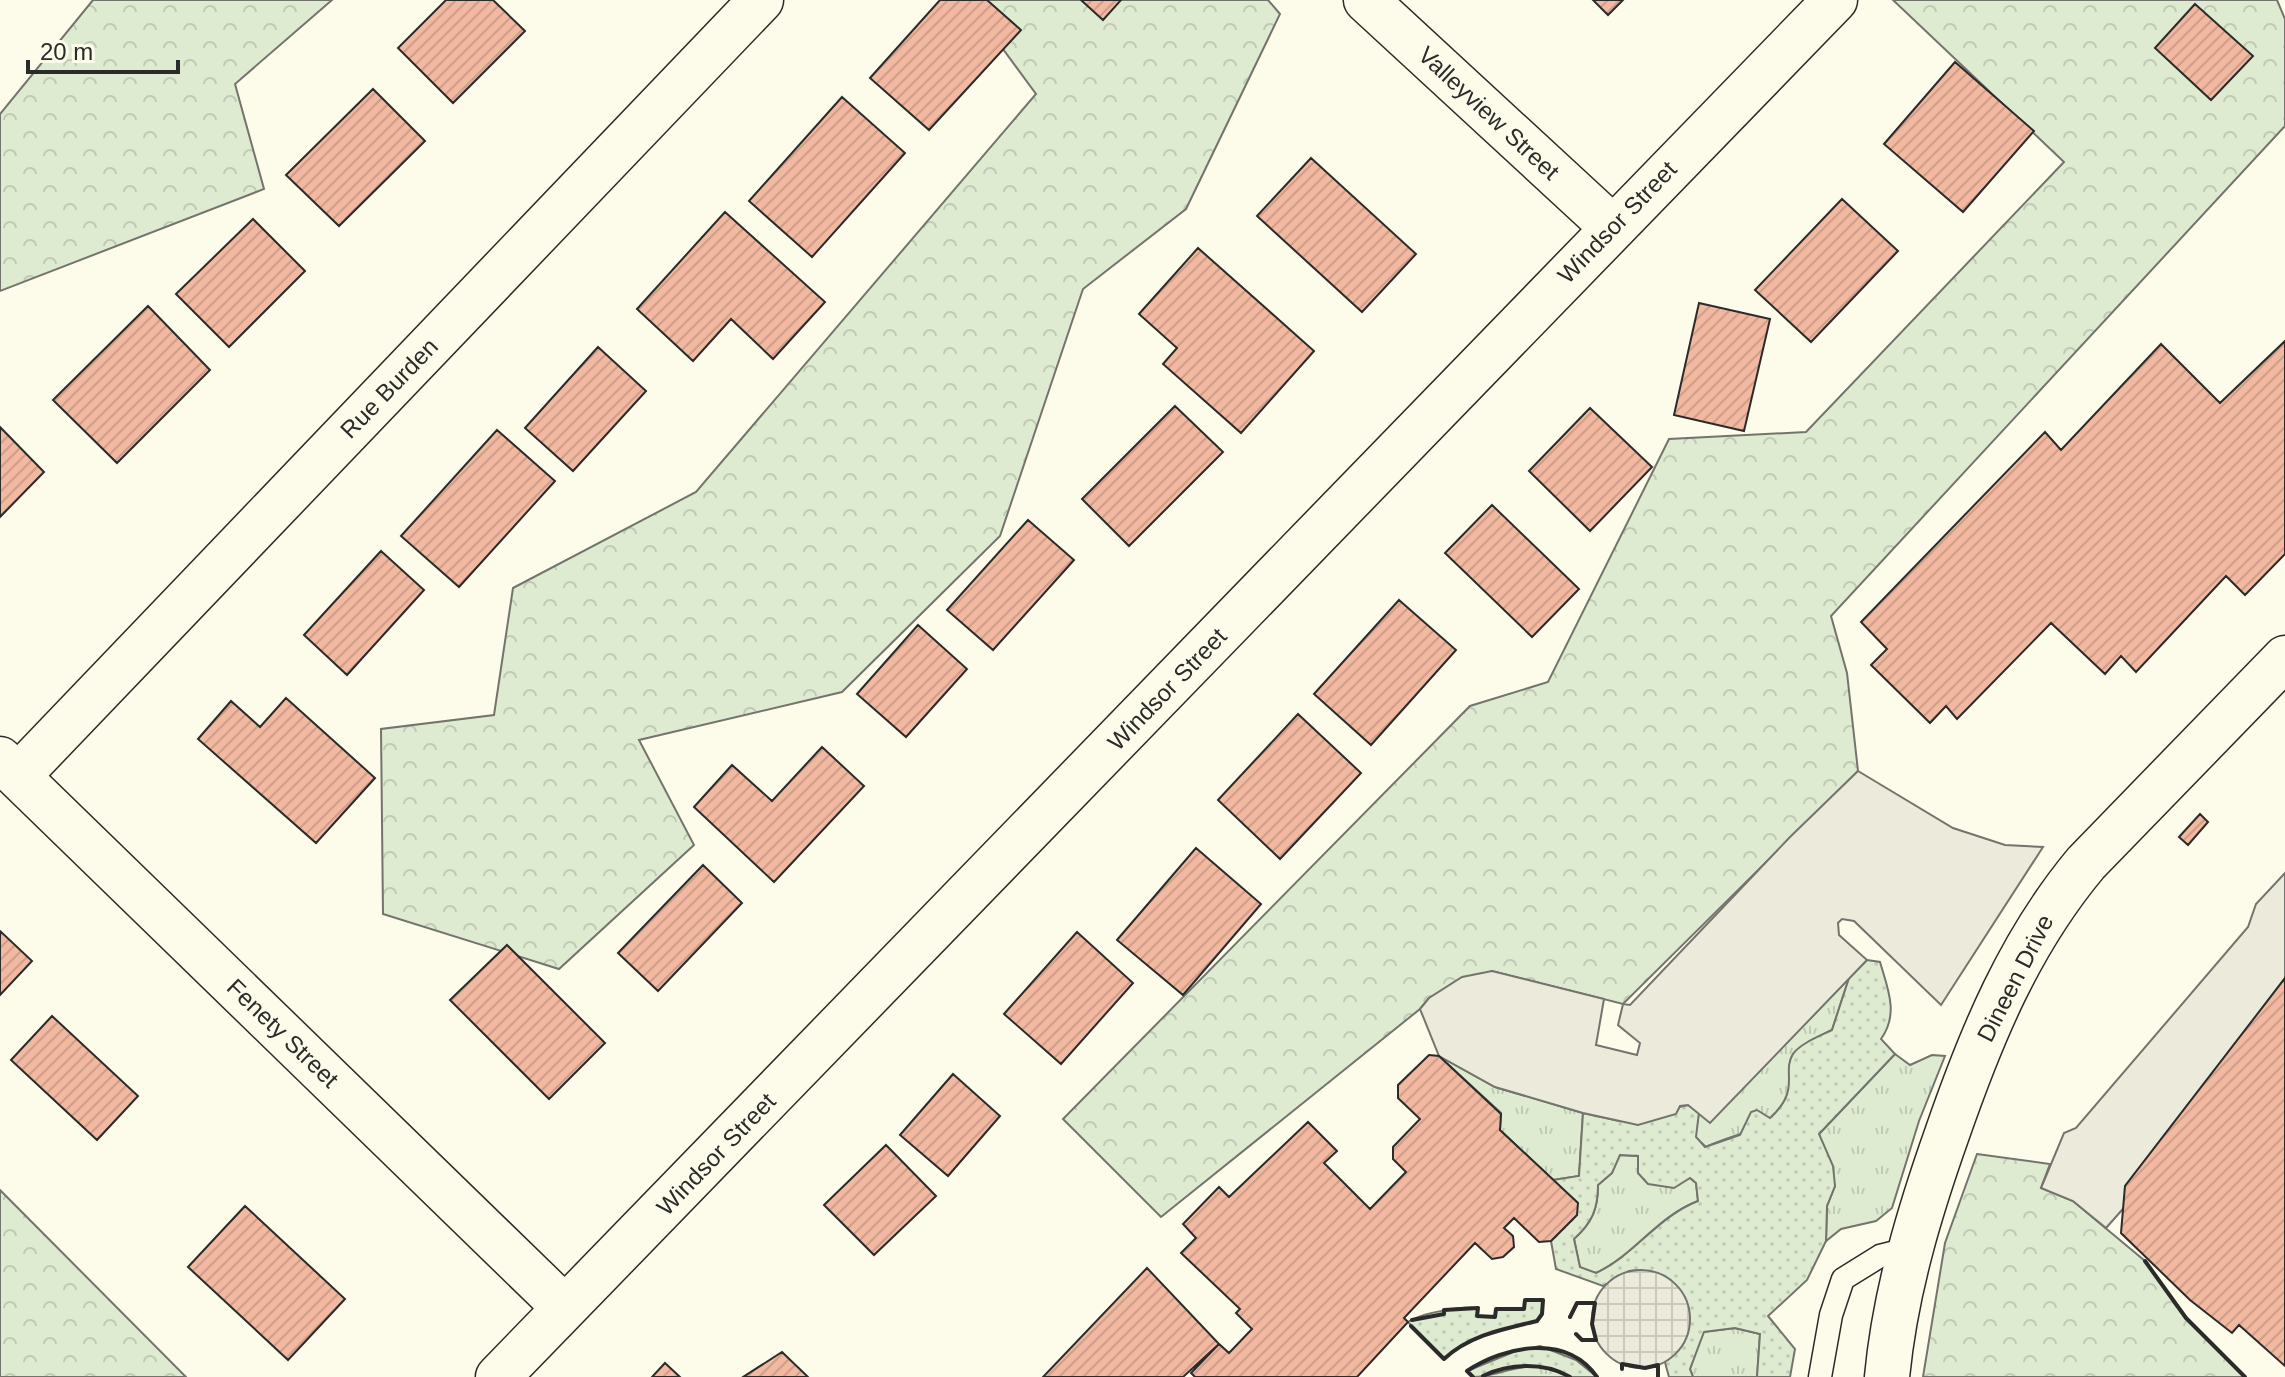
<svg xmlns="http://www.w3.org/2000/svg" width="2285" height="1377" font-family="Arial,sans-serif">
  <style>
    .grass { fill: url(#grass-tufts); stroke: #74746e; stroke-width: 2 }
    .forest { fill: url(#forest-crowns); stroke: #74746e; stroke-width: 2 }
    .garden { fill: url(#garden-dots); stroke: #74746e; stroke-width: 2; fill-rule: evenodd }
    .parking { fill: #eceadb; stroke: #74746e; stroke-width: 2 }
    .plaza { fill: url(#plaza-grid); stroke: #74746e; stroke-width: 2 }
    .building { fill: url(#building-hatch); stroke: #2b2b2b; stroke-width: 2 }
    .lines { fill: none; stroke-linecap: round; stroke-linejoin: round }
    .service-casing { stroke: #2b2b2b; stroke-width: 25 }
    .minor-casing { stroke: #2b2b2b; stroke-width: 47 }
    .service { stroke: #fdfbea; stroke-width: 22 }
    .minor { stroke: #fdfbea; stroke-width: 44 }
    .wall { stroke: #2b2b2b; stroke-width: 4 }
    .labels { text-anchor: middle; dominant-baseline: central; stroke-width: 6; stroke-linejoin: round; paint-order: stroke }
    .street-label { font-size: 24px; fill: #2b2b2b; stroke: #fdfbea }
  </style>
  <defs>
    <pattern id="grass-tufts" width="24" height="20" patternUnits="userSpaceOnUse" patternTransform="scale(2)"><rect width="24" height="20" fill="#deebd1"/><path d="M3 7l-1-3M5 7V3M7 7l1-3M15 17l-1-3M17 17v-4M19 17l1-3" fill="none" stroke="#bfcab4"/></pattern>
    <pattern id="forest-crowns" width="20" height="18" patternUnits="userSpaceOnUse" patternTransform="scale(2)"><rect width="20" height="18" fill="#deebd1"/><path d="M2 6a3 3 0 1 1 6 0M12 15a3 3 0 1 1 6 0" fill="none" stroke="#bfcab4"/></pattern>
    <pattern id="garden-dots" width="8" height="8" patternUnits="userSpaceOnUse" patternTransform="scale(2)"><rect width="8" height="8" fill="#deebd1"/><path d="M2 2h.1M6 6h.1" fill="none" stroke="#bfcab4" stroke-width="1.8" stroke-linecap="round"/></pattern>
    <pattern id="plaza-grid" width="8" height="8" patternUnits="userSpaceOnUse" patternTransform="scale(2)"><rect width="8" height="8" fill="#eceadb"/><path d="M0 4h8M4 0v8" fill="none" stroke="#cbc9bc"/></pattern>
    <pattern id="building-hatch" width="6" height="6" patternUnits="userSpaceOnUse" patternTransform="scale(2)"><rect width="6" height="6" fill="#f2b8a0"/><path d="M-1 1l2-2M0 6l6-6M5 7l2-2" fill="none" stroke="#d09e8a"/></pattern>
  </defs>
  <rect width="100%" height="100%" fill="#fdfbea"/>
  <!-- grass -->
  <path class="grass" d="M1849 978 1832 1030C1820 1036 1803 1043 1794 1053 1785 1064 1795 1091 1783 1107 1765 1131 1730 1135 1706 1147L1695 1137 1699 1112 1710 1122Z
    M1895 1054 1910 1065 1932 1055 1945 1056 1919 1121 1892 1208 1876 1221 1841 1229 1826 1241 1827 1206 1835 1186 1819 1134Z
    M1439 1056 1495 1087 1583 1113 1579 1176 1553 1180 1500 1130 1501 1113Z
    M1619 1155 1638 1156 1690 1178 1696 1183 1698 1201C1656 1217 1636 1254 1596 1273L1580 1268 1574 1239C1592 1222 1598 1209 1598 1185L1612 1173Z
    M1735 1328 1760 1334 1757 1377H1693L1690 1369 1703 1332Z
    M1534 1366 1555 1369 1570 1377H1483L1503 1369Z"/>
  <!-- forest -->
  <path class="forest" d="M93 0H332L235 84 264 189 0 291V114Z
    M967 0H1268L1280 14 1186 209 1083 289 1000 536 842 692 639 740 694 845 559 969 383 914 381 729 494 715 513 588 696 492 1036 94Z
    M1893 0H2277L2285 19V126L1831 616 1847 673 1858 771 1623 1004 1492 971 1429 998 1420 1009 1161 1217 1063 1119 1470 706 1548 682 1669 439 1806 432 2064 162Z
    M1977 1154 2050 1164 2041 1188 2073 1201 2145 1261 2186 1318 2245 1377H1923L1945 1243Z
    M0 1190 186 1377H0Z"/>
  <!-- garden -->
  <path class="garden" d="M1867 960 1880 962C1888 989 1899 1014 1881 1039L1895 1054 1819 1134 1833 1166 1835 1186 1827 1206 1826 1241 1807 1280 1768 1316 1795 1349 1790 1377H1757L1760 1334 1735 1328 1704 1332 1690 1369 1693 1377H1669L1640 1270 1629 1271 1603 1286 1556 1269 1551 1241 1577 1215 1553 1180 1579 1176 1583 1113 1619 1121 1688 1105 1699 1112 1696 1137 1705 1147 1740 1135 1751 1112 1757 1110 1770 1118C1802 1089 1781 1073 1793 1054 1801 1043 1820 1036 1832 1030L1849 978ZM1620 1155 1638 1156V1173L1648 1184 1674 1188 1690 1178 1696 1183 1698 1201C1657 1217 1635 1255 1596 1273L1580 1267 1574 1239C1592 1223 1598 1209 1598 1185L1612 1173Z
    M1525 1300H1543L1542 1314 1537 1321C1504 1329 1470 1335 1444 1359L1408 1322C1420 1313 1462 1306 1478 1308V1316L1495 1317 1496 1309H1524Z
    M1540 1346 1576 1360 1597 1377C1589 1377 1579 1377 1571 1377 1559 1374 1549 1366 1535 1366 1513 1366 1493 1377 1473 1377L1467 1371 1516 1351Z"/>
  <!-- parking -->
  <path class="parking" d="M1858 771 1953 828 2005 845 2043 847 1941 1005 1854 921 1842 919 1838 923 1839 935 1867 960 1710 1123 1688 1105 1680 1106 1676 1114 1638 1125 1583 1113 1495 1087 1439 1056 1420 1009 1429 998 1462 977 1492 971 1604 999 1596 1045 1637 1055 1640 1043 1618 1025 1623 1004 1630 1005 1790 837Z
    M2285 873V1026L2106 1228 2073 1201 2041 1188 2064 1133 2076 1128 2248 927 2256 904Z"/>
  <!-- plaza -->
  <path class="plaza" d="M1592 1319a49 49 0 1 1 98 0a49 49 0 1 1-98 0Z"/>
  <!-- building -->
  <path class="building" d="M446 0H493L525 31 453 103 398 48Z
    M940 0H987L1021 30 929 130 870 78Z
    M1081 0H1121L1103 20Z
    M1593 0H1623L1608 15Z
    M2195 4 2253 56 2211 100 2155 48Z
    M1955 62 2034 131 1963 212 1884 144Z
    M373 89 425 141 339 226 286 175Z
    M842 97 905 153 812 257 749 201Z
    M1311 158 1416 254 1362 312 1257 216Z
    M1842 199 1898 251 1811 342 1755 290Z
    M725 212 825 302 773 359 731 319 693 361 637 309Z
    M253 219 305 271 229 347 176 294Z
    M1198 248 1314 351 1241 433 1163 364 1177 348 1139 314Z
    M1699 303 1770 319 1744 431 1674 415Z
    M148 306 210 370 117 463 53 400Z
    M2285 341V554L2245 595 2226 576 2136 672 2121 656 2105 674 2051 623 1957 719 1946 706 1930 723 1871 665 1887 649 1861 622 2045 432 2061 450 2161 344 2220 403Z
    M598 347 646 391 573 471 525 428Z
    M1175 406 1223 452 1129 546 1082 499Z
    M1590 408 1652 467 1590 531 1529 471Z
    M0 427 44 472 0 517Z
    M497 430 555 481 459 587 401 536Z
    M1492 505 1579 589 1532 637 1445 553Z
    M1028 520 1074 560 993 650 947 610Z
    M381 551 424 590 347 675 304 635Z
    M1399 600 1456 650 1371 745 1314 694Z
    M918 625 967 669 906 737 857 694Z
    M286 698 375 778 316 843 198 739 231 701 260 727Z
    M1298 714 1361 773 1280 859 1218 800Z
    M822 747 864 786 774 882 694 807 732 765 772 801Z
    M2200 814 2208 822 2188 845 2179 837Z
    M1196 848 1261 904 1183 995 1117 940Z
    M703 865 742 903 658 991 618 953Z
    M0 931 32 961 0 995Z
    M1077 932 1133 983 1061 1064 1004 1014Z
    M507 945 605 1043 549 1099 450 1000Z
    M2285 978V1366L2239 1325 2232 1333 2190 1300 2121 1233 2125 1186Z
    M52 1016 138 1096 97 1140 11 1060Z
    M1429 1055 1439 1056 1501 1114 1500 1130 1578 1203 1577 1215 1551 1241 1539 1242 1514 1218 1504 1228 1513 1236 1514 1247 1503 1257 1492 1259 1475 1243 1404 1318 1408 1322 1357 1377H1195L1191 1373 1219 1344 1229 1353 1252 1329 1236 1313 1240 1309 1181 1253 1196 1238 1183 1224 1219 1187 1229 1197 1308 1122 1337 1151 1324 1163 1370 1209 1406 1172 1393 1159V1147L1420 1119 1398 1098V1085Z
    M953 1074 1000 1116 948 1176 900 1135Z
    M886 1145 936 1196 874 1255 824 1205Z
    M245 1206 345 1299 288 1360 188 1267Z
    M1147 1268 1219 1344 1183 1377H1043Z
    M782 1352 808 1377H743Z
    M665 1363 680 1377H652Z"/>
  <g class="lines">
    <!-- service casing -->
    <g class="service-casing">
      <path id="service" d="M1820 1377 1831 1315 1843 1279 1880 1256 1908 1249"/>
    </g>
    <!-- minor casing -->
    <g class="minor-casing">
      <path id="minor" d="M1366 0 1612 227
        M0 759 565 1308
        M18 776 761 0
        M498 1377 1835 0
        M1887 1377C1895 1293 1919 1213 1947 1134 1981 1036 2019 943 2086 863L2285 658"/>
    </g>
    <!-- service -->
    <use href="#service" class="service"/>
    <!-- minor -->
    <use href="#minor" class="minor"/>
    <!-- wall -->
    <path class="wall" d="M2145 1261 2186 1318 2245 1377
      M1570 1317 1577 1303H1595L1592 1324 1596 1340H1582L1576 1334
      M1411 1326 1444 1359C1470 1335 1504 1329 1537 1321L1542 1314 1543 1300H1525L1524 1309H1496L1495 1317 1477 1316 1478 1308 1444 1310V1314L1412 1320
      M1622 1369V1364L1645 1368 1658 1365V1377
      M1483 1376C1509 1363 1545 1362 1570 1377
      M1473 1377 1467 1371C1505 1346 1566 1333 1597 1377"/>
  </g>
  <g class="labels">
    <!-- street labels -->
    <g class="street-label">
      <text transform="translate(1489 113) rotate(43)">Valleyview Street</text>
      <text transform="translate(1617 222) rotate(-46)">Windsor Street</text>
      <text transform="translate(389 388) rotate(-46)">Rue Burden</text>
      <text transform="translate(1167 689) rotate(-46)">Windsor Street</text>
      <text transform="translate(2015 978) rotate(-63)">Dineen Drive</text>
      <text transform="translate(283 1033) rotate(44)">Fenety Street</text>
      <text transform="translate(716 1154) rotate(-46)">Windsor Street</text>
    </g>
  </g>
  <!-- scale -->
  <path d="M28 60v12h150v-12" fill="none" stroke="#2b2b2b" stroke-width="4"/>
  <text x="40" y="60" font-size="24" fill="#2b2b2b" stroke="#fdfbea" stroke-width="6" paint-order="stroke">20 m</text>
</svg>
